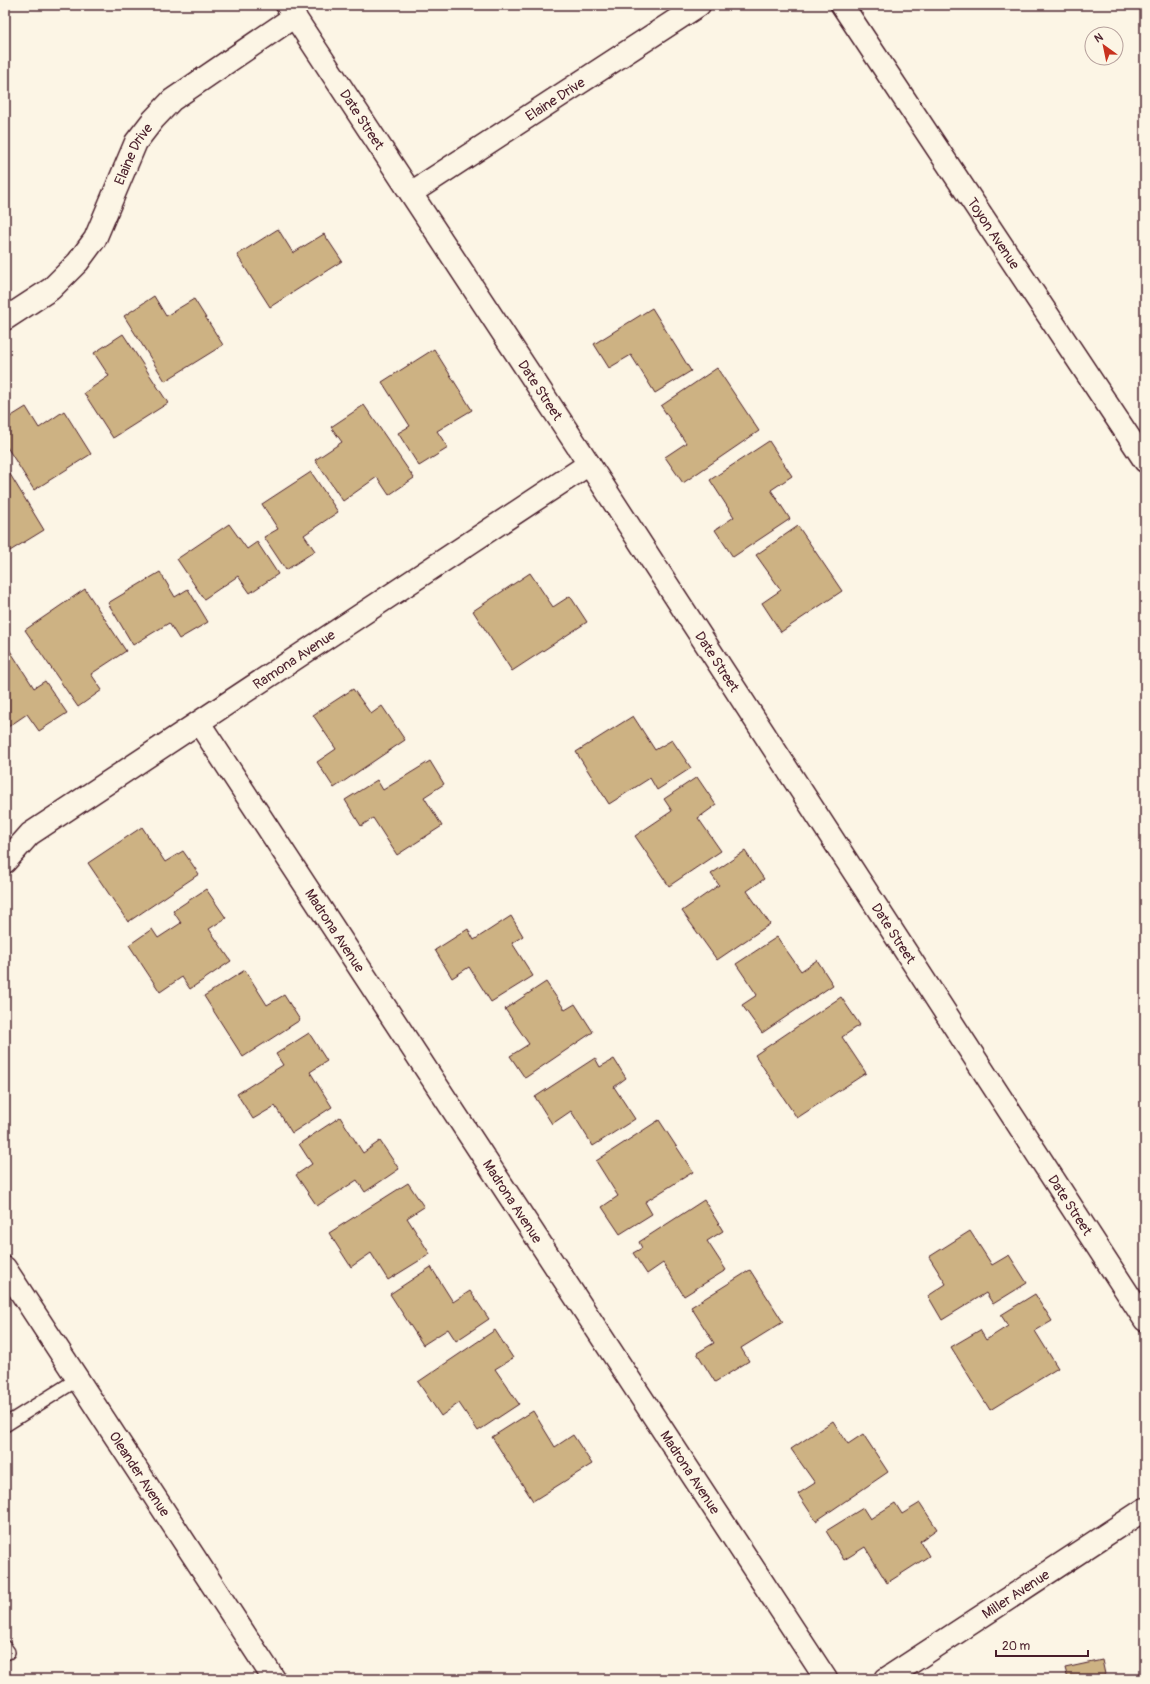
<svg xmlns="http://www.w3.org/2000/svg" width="1150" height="1684" font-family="Pangolin,sans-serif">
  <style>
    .building { fill: #cdb283; stroke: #4a1f2b }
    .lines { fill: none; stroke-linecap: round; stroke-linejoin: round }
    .service-casing { stroke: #4a1f2b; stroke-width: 16 }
    .minor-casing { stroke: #4a1f2b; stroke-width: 25 }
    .tertiary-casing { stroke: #4a1f2b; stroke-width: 25 }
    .service { stroke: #fcf5e5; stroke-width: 13 }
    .minor { stroke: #fcf5e5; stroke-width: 22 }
    .tertiary { stroke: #fcf5e5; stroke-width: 22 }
    .labels { text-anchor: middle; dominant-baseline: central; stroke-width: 4; stroke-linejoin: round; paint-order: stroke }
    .street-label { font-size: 14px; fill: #4a1f2b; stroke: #fcf5e5 }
  </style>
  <rect width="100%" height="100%" fill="#fcf5e5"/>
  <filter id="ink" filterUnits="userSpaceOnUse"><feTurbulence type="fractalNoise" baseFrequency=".025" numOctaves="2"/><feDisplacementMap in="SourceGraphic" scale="8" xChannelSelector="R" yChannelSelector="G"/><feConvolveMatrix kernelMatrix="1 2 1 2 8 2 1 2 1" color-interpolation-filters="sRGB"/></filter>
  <g filter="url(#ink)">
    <!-- building -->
    <path class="building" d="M278 229 293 253 324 234 342 261 270 307 237 255Z
      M154 296 166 316 194 299 223 345 165 381 124 316Z
      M652 308 691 371 655 393 631 355 609 368 594 344Z
      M123 334 168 403 113 438 84 393 109 376 94 353Z
      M434 349 472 410 437 431 448 448 419 466 398 433 410 426 382 382Z
      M717 368 759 431 683 483 665 457 686 443 661 406Z
      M364 405 414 478 389 495 377 477 343 501 315 460 342 442 331 427Z
      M26 407 39 428 64 411 91 454 34 490 5 444V420Z
      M769 441 792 476 771 490 790 519 733 557 715 530 734 517 710 480Z
      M5 466 44 530 5 554Z
      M311 472 338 512 304 535 315 551 286 570 264 537 278 529 262 504Z
      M229 524 247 549 257 542 278 574 250 593 238 576 204 599 177 559Z
      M798 526 842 591 781 632 762 603 781 590 756 555Z
      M160 572 175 597 188 589 208 622 179 639 169 623 133 645 108 603Z
      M530 573 553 607 570 596 587 622 512 671 473 611Z
      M85 589 126 651 91 674 102 690 78 707 25 630Z
      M7 646 34 688 45 681 67 713 39 731 27 714 5 729V647Z
      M353 689 371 714 382 706 405 740 334 788 317 762 336 749 313 715Z
      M633 716 655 750 672 740 691 768 657 790 650 778 609 804 576 752Z
      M430 761 444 784 424 797 442 826 397 855 373 818 361 826 345 800 377 780 383 790Z
      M697 777 716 805 698 818 721 851 669 886 635 836 672 811 664 799Z
      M142 827 165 862 183 851 199 874 128 922 88 863Z
      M745 851 764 879 747 891 770 924 717 960 682 911 719 885 711 874Z
      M206 889 226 918 209 929 231 961 190 989 182 977 160 992 129 945 152 929 158 938 181 923 173 911Z
      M511 916 523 936 512 943 533 976 491 1002 469 967 452 978 435 950 468 929 474 940Z
      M777 937 801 971 817 960 833 985 762 1033 742 1005 757 995 736 964Z
      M245 970 267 1005 284 995 300 1020 243 1057 204 996Z
      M546 982 565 1010 575 1004 593 1032 525 1078 510 1056 529 1044 505 1009Z
      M841 997 860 1025 842 1037 866 1073 797 1118 755 1055Z
      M309 1033 327 1061 310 1072 332 1107 292 1133 275 1106 253 1119 237 1094 283 1065 276 1054Z
      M595 1058 600 1067 614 1059 626 1078 614 1087 635 1119 593 1146 571 1111 552 1124 535 1097Z
      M340 1117 363 1153 380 1141 399 1169 365 1192 357 1180 317 1206 296 1175 312 1164 299 1144Z
      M659 1120 693 1172 645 1202 652 1214 620 1234 602 1207 618 1196 596 1161Z
      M408 1183 424 1207 407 1218 430 1254 388 1280 371 1253 351 1267 329 1233Z
      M704 1200 723 1231 707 1241 726 1270 684 1296 663 1263 647 1274 633 1253 642 1248 639 1242Z
      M970 1231 992 1265 1009 1255 1027 1283 993 1304 986 1293 942 1320 928 1296 946 1284 929 1257Z
      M431 1267 453 1302 470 1291 489 1319 456 1341 448 1329 423 1345 390 1294Z
      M750 1270 783 1322 741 1348 749 1361 715 1382 697 1353 714 1343 691 1307Z
      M1035 1294 1052 1321 1035 1331 1058 1368 990 1410 951 1347 980 1330 986 1340 1008 1326 1001 1315Z
      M495 1330 513 1358 495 1369 519 1404 478 1431 459 1403 441 1416 418 1382Z
      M533 1411 555 1447 573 1435 592 1464 533 1501 492 1437Z
      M833 1421 848 1444 863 1434 888 1472 816 1521 798 1494 815 1483 791 1449Z
      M895 1503 902 1514 920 1503 937 1529 920 1541 929 1556 887 1583 865 1547 844 1560 826 1531 863 1508 870 1519Z
      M1102 1660 1106 1679H1068L1065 1668Z"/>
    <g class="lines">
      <!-- service casing -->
      <g class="service-casing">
        <path id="service" d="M5 1425 78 1379
          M5 1648 8 1652"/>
      </g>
      <!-- minor casing -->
      <g class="minor-casing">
        <g id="minor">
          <path id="s1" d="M287 5 589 464 1145 1320"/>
          <path id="s2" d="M842 5 1145 461"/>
          <path id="s3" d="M411 193 699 5"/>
          <path id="s4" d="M5 319 51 289 78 262 95 239 136 142 153 120 172 100 295 16"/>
          <path id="s5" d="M199 723 826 1679"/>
          <path id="s6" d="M5 862 30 834 589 464"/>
        </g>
      </g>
      <!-- tertiary casing -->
      <g class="tertiary-casing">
        <g id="tertiary">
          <path id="s7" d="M5 1268 274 1679"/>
          <path id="s8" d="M886 1679 1145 1509"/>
        </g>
      </g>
      <!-- service -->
      <use href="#service" class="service"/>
      <!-- minor -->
      <use href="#minor" class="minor"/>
      <!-- tertiary -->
      <use href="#tertiary" class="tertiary"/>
    </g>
  </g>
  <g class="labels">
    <!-- street labels -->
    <g class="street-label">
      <text stroke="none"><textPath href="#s3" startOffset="172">Elaine Drive</textPath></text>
      <text stroke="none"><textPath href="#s1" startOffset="137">Date Street</textPath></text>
      <text stroke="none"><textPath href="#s4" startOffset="215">Elaine Drive</textPath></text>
      <text stroke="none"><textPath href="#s2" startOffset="274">Toyon Avenue</textPath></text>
      <text stroke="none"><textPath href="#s1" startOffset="461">Date Street</textPath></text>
      <text stroke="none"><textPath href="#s6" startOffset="354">Ramona Avenue</textPath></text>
      <text stroke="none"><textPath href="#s1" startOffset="785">Date Street</textPath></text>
      <text stroke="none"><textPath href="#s5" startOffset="248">Madrona Avenue</textPath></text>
      <text stroke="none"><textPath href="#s1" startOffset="1109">Date Street</textPath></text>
      <text stroke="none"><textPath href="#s5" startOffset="572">Madrona Avenue</textPath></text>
      <text stroke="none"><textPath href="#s1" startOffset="1433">Date Street</textPath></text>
      <text stroke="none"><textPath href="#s5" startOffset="896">Madrona Avenue</textPath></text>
      <text stroke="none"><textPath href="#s7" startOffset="246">Oleander Avenue</textPath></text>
      <text stroke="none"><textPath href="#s8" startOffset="155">Miller Avenue</textPath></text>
    </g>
  </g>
  <!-- margin -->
  <rect width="1150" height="1684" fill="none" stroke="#fcf5e5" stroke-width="20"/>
  <rect x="10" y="10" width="1130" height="1664" fill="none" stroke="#4a1f2b" stroke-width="1.5" filter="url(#ink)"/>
  <!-- north arrow -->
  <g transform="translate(1104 46) rotate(327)"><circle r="19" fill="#fcf5e5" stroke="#b59f9b"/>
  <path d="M0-3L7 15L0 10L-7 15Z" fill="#c8321e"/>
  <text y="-6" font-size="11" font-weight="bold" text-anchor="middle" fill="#4a1f2b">N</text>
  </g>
  <!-- scale -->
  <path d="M996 1650v6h92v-6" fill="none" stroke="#4a1f2b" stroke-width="2"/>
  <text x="1002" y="1650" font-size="12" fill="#4a1f2b" stroke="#fcf5e5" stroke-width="3" paint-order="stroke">20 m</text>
</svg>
